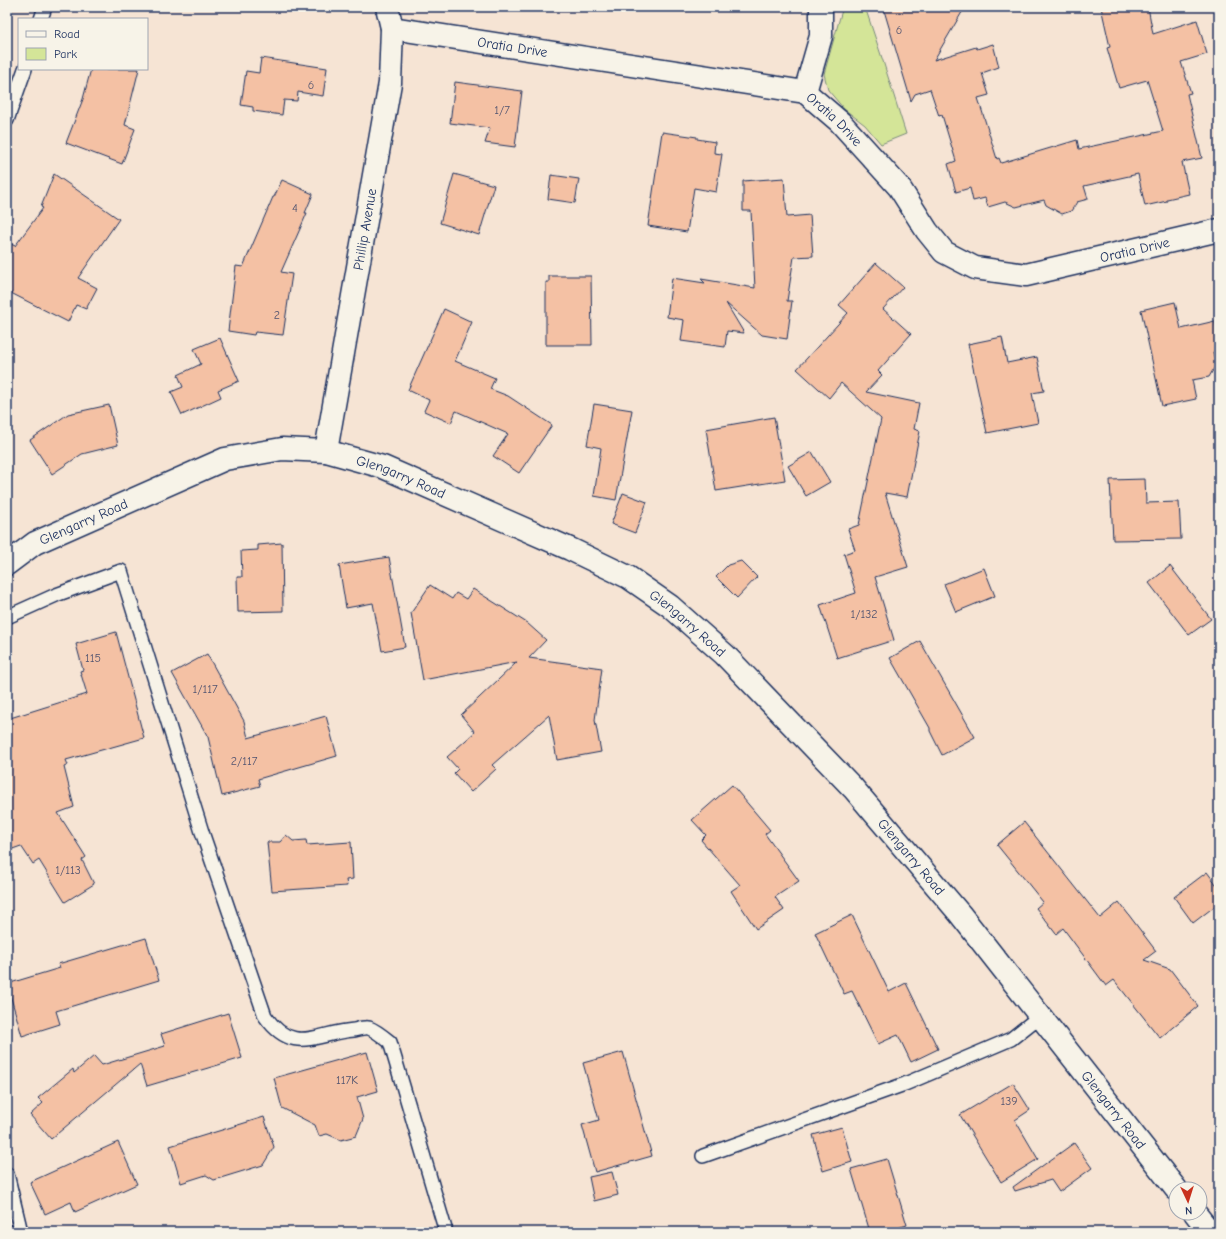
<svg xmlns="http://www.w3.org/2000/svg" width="1226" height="1239" font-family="'Comic Neue',sans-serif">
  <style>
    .green { fill: #d4e598; stroke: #788a7b }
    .building { fill: #f4c1a4; stroke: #1b2f5e }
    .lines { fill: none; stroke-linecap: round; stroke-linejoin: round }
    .lane-casing { stroke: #1b2f5e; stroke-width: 16 }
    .street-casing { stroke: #1b2f5e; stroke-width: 25 }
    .secondary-casing { stroke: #1b2f5e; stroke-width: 25 }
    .lane { stroke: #f7f3e8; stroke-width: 13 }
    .street { stroke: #f7f3e8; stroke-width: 22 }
    .secondary { stroke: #f7f3e8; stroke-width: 22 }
    .labels { text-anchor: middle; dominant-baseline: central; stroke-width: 4; stroke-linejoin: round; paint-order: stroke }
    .number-label { font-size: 12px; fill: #515470 }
    .street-label { font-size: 14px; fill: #1b2f5e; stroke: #f7f3e8 }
  </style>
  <rect width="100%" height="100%" fill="#f6e4d4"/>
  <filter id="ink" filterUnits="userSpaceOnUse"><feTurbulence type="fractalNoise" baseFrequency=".025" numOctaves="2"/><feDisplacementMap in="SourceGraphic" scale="8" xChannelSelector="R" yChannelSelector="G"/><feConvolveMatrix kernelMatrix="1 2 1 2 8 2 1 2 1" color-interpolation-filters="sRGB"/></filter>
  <g filter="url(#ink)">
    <!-- green -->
    <path class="green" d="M842 7H865L883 61 906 134 881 144 865 125 844 109 828 90 824 74 842 10Z"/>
    <!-- building -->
    <path class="building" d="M883 7H965L934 60 976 47 977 49 993 44 999 67 982 73 989 95 978 98 997 159 999 158 1001 163 1077 140 1079 149 1163 131 1147 80 1119 88 1107 48 1110 47 1101 7H1148L1153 34 1197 20 1207 54 1181 62 1191 93 1187 94 1202 158 1182 162 1189 194 1167 199V201L1145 206 1138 174 1084 186 1088 199 1077 202 1071 211 1062 214 1046 205 1044 200 1016 207 1005 202 988 207 985 198 973 201 970 188 956 192 948 164 956 161 942 115 939 116 930 89 915 94 911 101Z
      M261 58 327 68 323 96 298 92 297 101 284 100 282 115 253 111V107L241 105 246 71 259 73Z
      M91 69H139L125 125 135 129 122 164 66 143 83 99Z
      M455 82 522 91 515 147 485 143 490 128 450 123Z
      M662 132 697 137V139L715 142 714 153 722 154 716 192 694 188 687 232 648 226Z
      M54 174 119 219 78 278 97 288 86 309 76 305 68 322 7 291V242L15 246 43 208 41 207Z
      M454 174 494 185 479 235 440 223Z
      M551 175 579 179 575 203 548 199Z
      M784 178 787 217 810 215 813 256 794 257 787 301H792L787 339 762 335 726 303 744 333 727 331 725 347 681 341 684 320 667 317 672 278 705 283 701 279 755 288 751 211H743V181Z
      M282 180 313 194 305 213H307L281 272 292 274 283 335 255 332 254 335 228 331 236 266 243 267 273 197H274Z
      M876 263 903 287 883 309 911 334 878 371 882 375 866 392 919 403 914 429 920 431 907 497 885 493 908 567 875 577 894 640 837 658 820 605 856 593 844 554 855 550 848 529 859 525 881 419 841 383 829 398 797 369 848 313 839 305Z
      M549 276H591L592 345H546V282H549Z
      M1175 302 1181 329 1215 321 1219 337V350L1213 352 1216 365 1209 377 1192 380 1196 399 1162 406 1141 310Z
      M444 309 472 322 455 361 495 378 490 389 508 396 552 425 519 473 493 456 508 434 456 411 451 423 424 411 429 400 408 390Z
      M1002 337 1007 363 1037 357 1044 391 1032 393 1038 423 987 433 968 344Z
      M220 338 239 381 218 390 221 397 182 415 171 392 183 387 178 375 201 364 194 349Z
      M594 404 632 410 616 500 594 496 601 448 587 445Z
      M109 405 118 445 82 454 52 474 30 440 68 414Z
      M774 417 785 480 716 491 706 429Z
      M812 452 830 482 806 496 788 466Z
      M1145 479 1146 503 1179 502 1181 539 1113 540 1110 480Z
      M623 493 647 502 635 533 611 524Z
      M282 543 283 611 238 612 237 577H242L241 551 258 550V545Z
      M389 557 405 647 382 651 373 603 346 608 339 565Z
      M741 561 757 577 737 598 716 577 728 565Z
      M1170 566 1211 619 1189 635 1149 583Z
      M984 568 995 596 956 612 944 584Z
      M430 585 452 599 456 593 466 599 473 589 527 623 546 640 529 658 602 668 595 720 601 752 557 760 549 715 492 765 496 769 471 792 454 773 458 769 447 757 475 732 461 715 517 662 423 680 411 613Z
      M116 632 144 738 66 760 68 765 64 767 74 807 58 813 86 857 82 860 94 884 65 902 39 860 33 864 21 846 7 851V719L87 694 80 671 83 670 76 644Z
      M920 641 975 737 942 755 930 731V728L890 658Z
      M207 654 244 721 248 738 326 716 337 756 258 779 260 786 222 796 208 737 172 673Z
      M732 785 770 830 765 834 799 881 775 897 784 910 756 929 731 891 740 885 701 840 706 835 692 820Z
      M1024 822 1100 918 1119 902 1156 951 1144 960 1170 969 1198 1006 1160 1038 1114 980 1106 986 1063 928 1056 934 1036 908 1043 902 997 845Z
      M286 835 293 841 306 840 307 845 351 842 353 879 346 880 347 886 272 891 267 842H280Z
      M1207 872 1219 888V903L1193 923 1174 897Z
      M852 915 889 992 906 983 938 1049 911 1062 898 1035 878 1044 852 991 844 994 815 933Z
      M146 938 159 980 56 1011 60 1024 22 1036 7 984 60 968 58 964Z
      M228 1013 242 1058 147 1086 140 1064 51 1139 30 1115 43 1103 38 1098 73 1069 74 1073 94 1056 102 1065 165 1046 161 1034Z
      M367 1052 378 1091 357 1097 363 1119 356 1136 341 1140 327 1134 319 1136 315 1125 282 1108 274 1078Z
      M623 1052 652 1156 595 1172 582 1125 599 1120 583 1063Z
      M1013 1083 1030 1110 1015 1120 1038 1159 1001 1182 960 1115Z
      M264 1117 274 1147 263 1165 214 1180 206 1175 181 1183 170 1146Z
      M842 1127 852 1162 823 1171 813 1135Z
      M118 1142 137 1184 75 1212 71 1202 45 1214 30 1182Z
      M1074 1143 1092 1168 1059 1192 1051 1180 1015 1191 1013 1187Z
      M887 1159 907 1225 885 1232H870L851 1169Z
      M612 1172 618 1195 594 1201 589 1177Z"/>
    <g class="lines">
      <!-- lane casing -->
      <g class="lane-casing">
        <path id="lane" d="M41 19 45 7
          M7 120 25 69
          M7 617 56 595 121 571 202 832 265 1016C293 1056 316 1033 354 1030 358 1029 365 1027 369 1028 375 1030 385 1038 390 1042L446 1232
          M703 1156 905 1084 1011 1039 1040 1016
          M7 1174 21 1232"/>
      </g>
      <!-- street casing -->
      <g class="street-casing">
        <g id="street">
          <path id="s1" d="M392 28 805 92 840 122 899 187 927 231 944 252 975 268 1026 275 1219 230"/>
          <path d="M805 92 821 36V7"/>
          <path id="s2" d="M326 451 390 83 392 28 387 7"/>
        </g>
      </g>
      <!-- secondary casing -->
      <g class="secondary-casing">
        <g id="secondary">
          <path id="s3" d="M7 564 35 543 225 459 282 449 326 451 383 467 570 549 628 577 670 606 725 655 853 788 960 914 1176 1189"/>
          <path d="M1195 1213 1210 1232"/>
        </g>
      </g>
      <!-- lane -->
      <use href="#lane" class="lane"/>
      <!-- street -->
      <use href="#street" class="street"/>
      <!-- secondary -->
      <use href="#secondary" class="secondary"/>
    </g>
  </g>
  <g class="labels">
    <!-- number labels -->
    <g class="number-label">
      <text x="899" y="30">6</text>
      <text x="311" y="85">6</text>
      <text x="502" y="110">1/7</text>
      <text x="295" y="208">4</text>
      <text x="277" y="315">2</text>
      <text x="864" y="614">1/132</text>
      <text x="93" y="658">115</text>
      <text x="205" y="689">1/117</text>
      <text x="244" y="761">2/117</text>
      <text x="68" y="870">1/113</text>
      <text x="347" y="1080">117K</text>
      <text x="1009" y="1101">139</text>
    </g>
    <!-- street labels -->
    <g class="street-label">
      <text stroke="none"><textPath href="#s1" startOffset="122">Oratia Drive</textPath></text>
      <text stroke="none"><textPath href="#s1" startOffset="458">Oratia Drive</textPath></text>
      <text stroke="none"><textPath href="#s2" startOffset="225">Phillip Avenue</textPath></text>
      <text stroke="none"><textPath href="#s1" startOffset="829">Oratia Drive</textPath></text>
      <text stroke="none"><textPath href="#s3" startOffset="424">Glengarry Road</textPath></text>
      <text stroke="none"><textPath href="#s3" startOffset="88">Glengarry Road</textPath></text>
      <text stroke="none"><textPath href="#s3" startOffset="748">Glengarry Road</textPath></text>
      <text stroke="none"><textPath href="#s3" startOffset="1072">Glengarry Road</textPath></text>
      <text stroke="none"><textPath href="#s3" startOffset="1396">Glengarry Road</textPath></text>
    </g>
  </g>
  <!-- margin -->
  <rect width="1226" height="1239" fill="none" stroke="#f7f3e8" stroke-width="24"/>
  <rect x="12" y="12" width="1202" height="1215" fill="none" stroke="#1b2f5e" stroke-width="1.5" filter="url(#ink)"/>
  <!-- legend -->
  <rect x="18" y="18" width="130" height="52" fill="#f7f3e8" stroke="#9fa5b1"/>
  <rect x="26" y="31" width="20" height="6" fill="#f7f3e8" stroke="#9fa5b1"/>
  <text x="54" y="38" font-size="12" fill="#1b2f5e">Road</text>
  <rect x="26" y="48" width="20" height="12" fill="#d4e598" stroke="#9fa5b1"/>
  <text x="54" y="58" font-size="12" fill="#1b2f5e">Park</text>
  <!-- north arrow -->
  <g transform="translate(1188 1201) rotate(176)"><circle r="19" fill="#f7f3e8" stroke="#9fa5b1"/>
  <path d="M0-3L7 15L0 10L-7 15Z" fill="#c8321e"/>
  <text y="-6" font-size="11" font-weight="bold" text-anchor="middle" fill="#1b2f5e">N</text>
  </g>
</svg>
